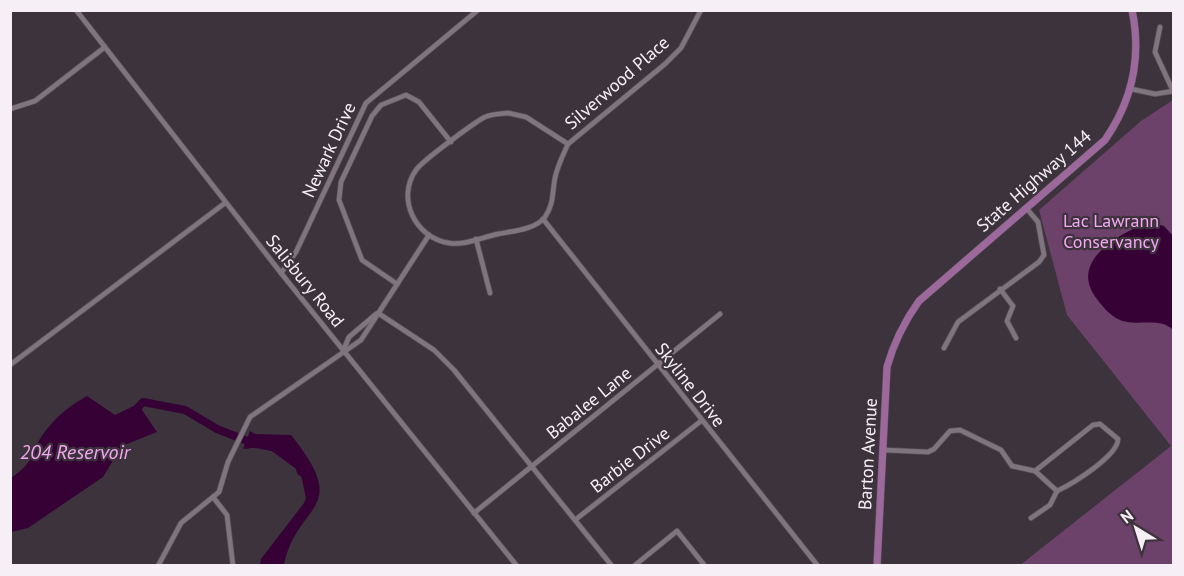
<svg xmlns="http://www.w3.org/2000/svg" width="1184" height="576" font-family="'PT Sans',sans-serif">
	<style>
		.green { fill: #6c416a }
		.water { fill: #360236 }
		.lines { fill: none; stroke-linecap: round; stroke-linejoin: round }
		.river { stroke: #360236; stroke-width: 8 }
		.minor-casing { stroke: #5a525a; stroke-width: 6 }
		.primary-casing { stroke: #5a525a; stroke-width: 8 }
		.minor { stroke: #80757f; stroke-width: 4.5 }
		.primary { stroke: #9d689c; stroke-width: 7 }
		.labels { text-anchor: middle; stroke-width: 4.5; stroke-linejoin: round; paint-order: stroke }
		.street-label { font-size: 18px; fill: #f6f0f6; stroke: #3c333c }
		.park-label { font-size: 18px; fill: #f7a8f4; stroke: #3c333c }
		.water-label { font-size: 20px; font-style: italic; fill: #f5a5f1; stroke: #3c333c }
	</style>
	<rect width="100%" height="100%" fill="#3c333c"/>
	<path class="green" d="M1173 100V565L1019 566 1171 446 1067 315 1039 210 1141 121Z"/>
	<g class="water">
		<path d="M1148 222 1164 226 1173 236V330C1159 315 1134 329 1116 318 1109 314 1102 306 1097 299 1068 262 1117 235 1148 222Z"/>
		<path d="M87 396 115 415 138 404 157 432 122 446 103 477 28 528 11 532V478C37 461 30 449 47 429 58 415 72 404 87 396Z"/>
		<path d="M250 431 255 434 291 435C353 512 297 501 284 565H260L261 559 304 503 306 498C298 456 297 456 256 448 252 447 248 449 243 449Z"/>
	</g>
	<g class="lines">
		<g class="river">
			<path d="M132 414 143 402 185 410 217 429 255 444"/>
			<path d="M273 447 299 466 301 472"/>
		</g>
		<g class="minor-casing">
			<g id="minor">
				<path d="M76 10 281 273 517 566"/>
				<path d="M1160 27 1155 52 1173 91"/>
				<path d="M1131 89 1155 94 1174 91"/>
				<path d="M10 109 35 101 105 47"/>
				<path d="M508 113 526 117 568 144C563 155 557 167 555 178 552 193 554 204 545 217 535 230 512 231 498 234 483 237 464 246 449 243 415 238 396 198 416 170 422 161 475 122 485 117 492 114 500 114 508 113Z"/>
				<path d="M568 144 665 64 681 48 701 10"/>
				<path d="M543 219 818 566"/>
				<path d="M476 239 490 293"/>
				<path d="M281 273 296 252 366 103 478 10"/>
				<path d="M397 284 362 260 339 200 341 182 372 116 381 105 406 95 419 102 451 142"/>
				<path d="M1000 289 1013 306 1007 321 1016 338"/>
				<path d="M378 313 434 350 454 370 612 566"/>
				<path d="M944 348 958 322 1039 262 1044 255 1038 222 1027 209"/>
				<path d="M343 351 349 337 376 314"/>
				<path d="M10 365 225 203"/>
				<path d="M884 450 928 452 934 449 950 431 960 430 1001 450 1012 466 1035 471 1057 491"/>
				<path d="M213 497 227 515 233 566"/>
				<path d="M474 513 720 314"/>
				<path d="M1031 518 1050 505 1057 491C1072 484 1118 456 1118 439L1100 424 1093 425 1035 471"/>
				<path d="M575 520 701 421"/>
				<path d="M158 566 181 523 219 492 228 462 250 417 361 340 429 235"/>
				<path d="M634 566 677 531 705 566"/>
			</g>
		</g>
		<g class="primary-casing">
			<path id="primary" d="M877 566 887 367C894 342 904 322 919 301L1105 140C1132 101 1142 58 1132 10"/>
		</g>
		<use href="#minor" class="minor"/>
		<use href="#primary" class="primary"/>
	</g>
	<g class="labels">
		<g class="street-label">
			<text transform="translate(617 83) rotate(-41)" y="6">Silverwood Place</text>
			<text transform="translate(329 150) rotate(-65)" y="6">Newark Drive</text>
			<text transform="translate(1034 181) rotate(-41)" y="6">State Highway 144</text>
			<text transform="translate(305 281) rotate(51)" y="6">Salisbury Road</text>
			<text transform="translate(690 385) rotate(52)" y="6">Skyline Drive</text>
			<text transform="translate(589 403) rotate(-39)" y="6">Babalee Lane</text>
			<text transform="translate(868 454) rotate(-87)" y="6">Barton Avenue</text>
			<text transform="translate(630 460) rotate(-38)" y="6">Barbie Drive</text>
		</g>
		<g class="park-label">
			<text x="1111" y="227">Lac Lawrann<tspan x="1111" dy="21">Conservancy</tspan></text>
		</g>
		<g class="water-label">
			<text x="75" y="459">204 Reservoir</text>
		</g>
	</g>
	<rect width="1184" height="576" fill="none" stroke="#f6f0f6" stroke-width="24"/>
	<g transform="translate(1136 528) rotate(322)" stroke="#3c333c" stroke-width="4.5" paint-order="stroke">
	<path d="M0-4.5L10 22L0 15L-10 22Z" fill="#f6f0f6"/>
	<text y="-9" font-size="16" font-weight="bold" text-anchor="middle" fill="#f6f0f6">N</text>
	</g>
</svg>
